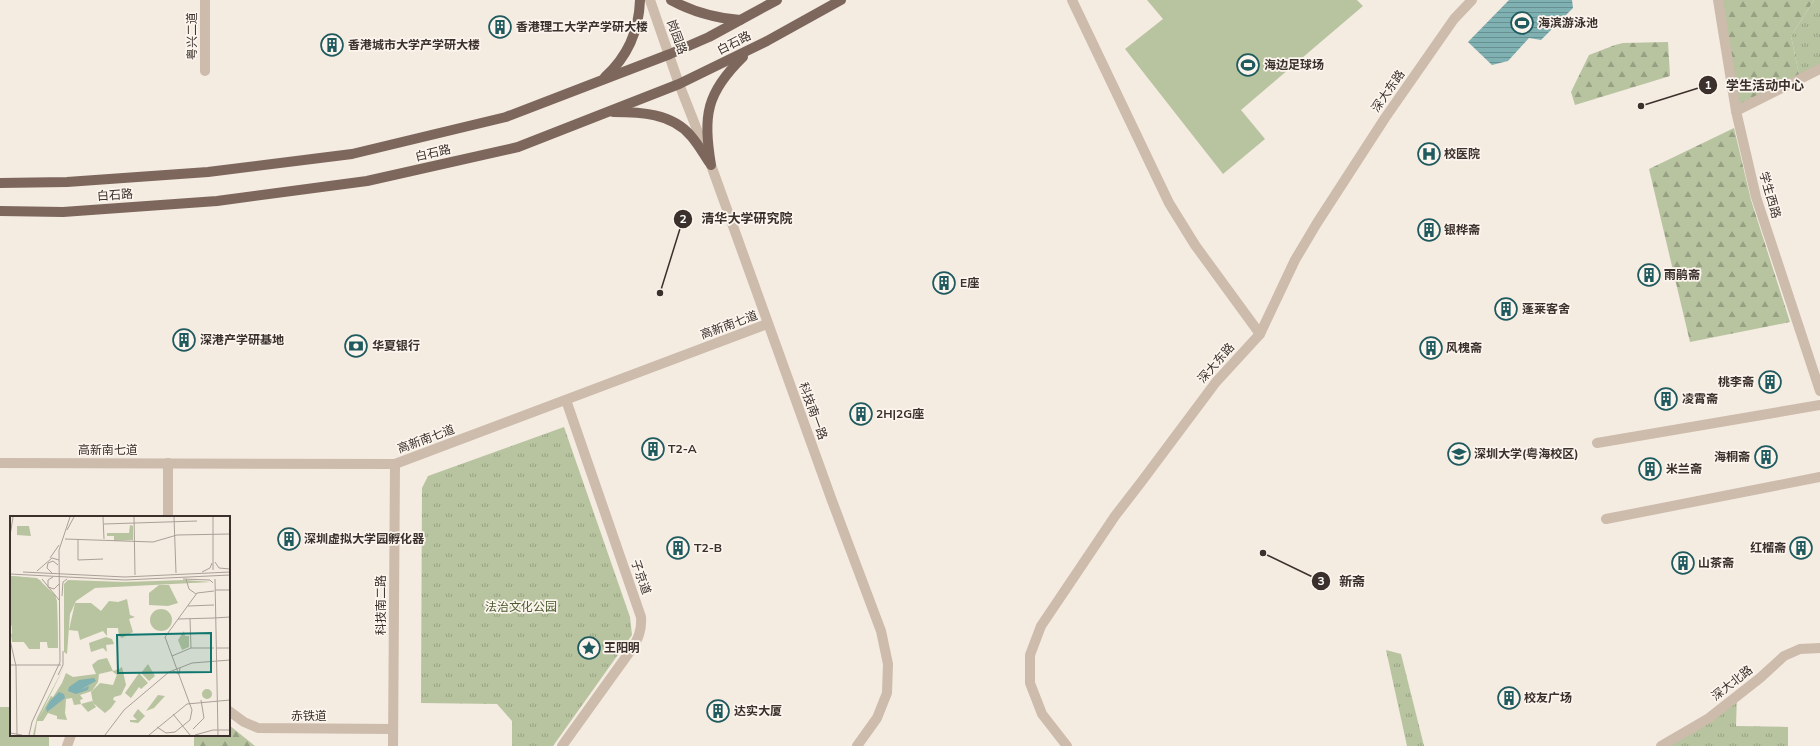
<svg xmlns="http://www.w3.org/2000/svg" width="1820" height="746" font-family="'Nunito Sans','Noto Sans SC',sans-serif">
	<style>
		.grass { fill: url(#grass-tufts) }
		.forest { fill: url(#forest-firs) }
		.pitch { fill: #b8c4a0 }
		.water { fill: url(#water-rules) }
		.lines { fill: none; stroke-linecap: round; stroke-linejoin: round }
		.minor { stroke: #cdbbac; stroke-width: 10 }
		.major { stroke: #7d675c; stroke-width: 10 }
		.labels { text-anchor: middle; stroke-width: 3.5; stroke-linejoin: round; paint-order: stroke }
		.poi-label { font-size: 12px; font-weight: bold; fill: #3b302b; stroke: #fbf5ee; text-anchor: start }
		.street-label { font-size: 12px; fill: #3b302b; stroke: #fbf5ee }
		.park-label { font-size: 12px; fill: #4a5a2e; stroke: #fbf5ee }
		.inset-road { fill: none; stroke: #aaa098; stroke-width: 1 }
		.view { fill: #0f766e; fill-opacity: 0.15; stroke: #0f766e; stroke-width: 2 }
		.inset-edge { fill: none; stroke: #3b302b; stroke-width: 2 }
		.leader { fill: none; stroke: #3b302b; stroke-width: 1.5 }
		.callout-dot { fill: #3b302b; stroke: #fbf5ee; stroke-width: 1.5 }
		.mark-label { font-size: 12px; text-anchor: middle; font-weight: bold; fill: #fff }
		.callout-label { font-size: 13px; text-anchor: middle; font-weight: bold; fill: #3b302b; stroke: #fbf5ee; stroke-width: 3.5; stroke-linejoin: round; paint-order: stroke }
	</style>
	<defs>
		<pattern id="grass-tufts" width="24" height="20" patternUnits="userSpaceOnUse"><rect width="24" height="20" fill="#b8c4a0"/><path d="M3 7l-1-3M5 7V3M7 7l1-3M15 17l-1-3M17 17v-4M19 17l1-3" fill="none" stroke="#97a083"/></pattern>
		<pattern id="forest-firs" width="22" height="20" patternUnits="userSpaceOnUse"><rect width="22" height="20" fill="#b8c4a0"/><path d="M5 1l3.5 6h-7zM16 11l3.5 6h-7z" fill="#97a083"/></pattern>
		<pattern id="water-rules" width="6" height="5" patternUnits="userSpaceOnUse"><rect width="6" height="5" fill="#7fb0b2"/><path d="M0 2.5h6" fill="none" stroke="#699091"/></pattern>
	</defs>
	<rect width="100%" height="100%" fill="#f4ebe1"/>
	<g class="grass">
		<path d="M1814 0H1820V69L1800 79 1791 36Z"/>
		<path d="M564 427 630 617 632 635 553 746H512V721L497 704 421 703 422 488 428 476Z"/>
		<path d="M1386 650 1401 654 1424 746H1407Z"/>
		<path d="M1737 695 1736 726 1788 727V746H1661Z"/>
	</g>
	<g class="forest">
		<path d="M1718 0H1814L1791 36 1800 79 1736 111Z"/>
		<path d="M1668 42 1670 76 1575 105 1571 92 1589 55 1615 45 1623 43Z"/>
		<path d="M1734 128 1751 200 1790 322 1690 342 1649 169Z"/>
		<path d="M229 725 255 746H194V735H229Z"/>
	</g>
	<g class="pitch">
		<path d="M1147 0H1357L1363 6 1241 110 1265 139 1223 174 1125 49 1163 19Z"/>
		<path d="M0 707H11V735H49V746H0Z"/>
	</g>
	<path class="water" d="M1509 0H1572L1573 8 1541 40 1529 38 1508 61 1492 65 1468 42Z"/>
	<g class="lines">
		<g class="minor">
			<path d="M205 0V71"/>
			<path d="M650 0 679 84 711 165 831 498 881 631 888 664 887 693 877 718 857 746"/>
			<path d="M1072 0 1169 203 1195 245 1260 334"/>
			<path d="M1718 0 1736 111 1756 197 1820 391"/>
			<path d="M1736 111 1820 69"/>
			<path d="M1597 443 1820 405"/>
			<path d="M0 463 395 464 767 324"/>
			<path d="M168 517V463"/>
			<path d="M1606 519 1820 477"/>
			<path d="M229 711 244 722 258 728 393 729"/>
			<path d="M67 746 71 735"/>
			<path d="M393 746 395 464"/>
			<path d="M562 746 631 650C638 639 642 631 641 617L566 400"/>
			<path d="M1067 746 1042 714 1030 683V655L1041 626 1115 516 1142 481 1216 382 1260 334 1295 260 1317 223 1385 118 1454 19 1472 0"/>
			<path d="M1661 746 1709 718 1760 678 1784 656 1800 649 1820 648"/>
		</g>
		<g class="major">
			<path d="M671 0C693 12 715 18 740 20"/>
			<path d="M605 77C627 57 639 30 640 0"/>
			<path d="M613 112C640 112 672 113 691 136 698 144 703 153 709 162"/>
			<path d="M711 165C703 115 706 93 743 57"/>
			<path d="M0 183 67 182 208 172 352 154 506 117 670 54 709 37 777 0"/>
			<path d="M0 211 63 212 217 201 367 181 518 147 679 84 767 41 841 0"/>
		</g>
	</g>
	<defs>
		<g id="stadium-ring" transform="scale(1.15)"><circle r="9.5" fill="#fbf5ee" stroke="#1f5a5e" stroke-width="1.5"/><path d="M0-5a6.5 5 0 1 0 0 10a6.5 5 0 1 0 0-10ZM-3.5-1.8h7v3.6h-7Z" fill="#1f5a5e"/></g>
		<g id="building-ring" transform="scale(1.15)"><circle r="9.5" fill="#fbf5ee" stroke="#1f5a5e" stroke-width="1.5"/><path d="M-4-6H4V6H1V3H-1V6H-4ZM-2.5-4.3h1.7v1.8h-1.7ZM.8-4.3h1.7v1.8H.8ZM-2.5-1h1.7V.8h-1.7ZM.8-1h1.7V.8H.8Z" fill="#1f5a5e"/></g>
		<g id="hospital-ring" transform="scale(1.15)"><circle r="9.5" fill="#fbf5ee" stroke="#1f5a5e" stroke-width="1.5"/><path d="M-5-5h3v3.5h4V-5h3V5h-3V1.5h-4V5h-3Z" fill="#1f5a5e"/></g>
		<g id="bank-ring" transform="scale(1.15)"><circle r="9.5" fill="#fbf5ee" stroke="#1f5a5e" stroke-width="1.5"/><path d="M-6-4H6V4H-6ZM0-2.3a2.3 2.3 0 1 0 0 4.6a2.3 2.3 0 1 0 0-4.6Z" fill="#1f5a5e"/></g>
		<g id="university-ring" transform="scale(1.15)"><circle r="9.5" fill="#fbf5ee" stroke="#1f5a5e" stroke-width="1.5"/><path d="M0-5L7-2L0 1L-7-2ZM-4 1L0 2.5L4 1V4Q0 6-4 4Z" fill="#1f5a5e"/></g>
		<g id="sight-ring" transform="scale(1.15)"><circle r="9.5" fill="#fbf5ee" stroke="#1f5a5e" stroke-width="1.5"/><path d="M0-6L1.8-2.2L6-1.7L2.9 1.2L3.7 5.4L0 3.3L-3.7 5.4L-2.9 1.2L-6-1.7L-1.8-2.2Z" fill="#1f5a5e"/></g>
	</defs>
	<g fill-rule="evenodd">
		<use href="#stadium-ring" x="1522" y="23"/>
		<use href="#building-ring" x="500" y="27"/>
		<use href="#building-ring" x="332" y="45"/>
		<use href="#stadium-ring" x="1248" y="65"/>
		<use href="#hospital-ring" x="1429" y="154"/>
		<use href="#building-ring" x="1429" y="230"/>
		<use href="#building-ring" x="1649" y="275"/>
		<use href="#building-ring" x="944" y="283"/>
		<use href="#building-ring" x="1506" y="309"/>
		<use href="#building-ring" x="184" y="340"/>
		<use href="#bank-ring" x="356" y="346"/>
		<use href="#building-ring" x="1431" y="348"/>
		<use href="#building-ring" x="1770" y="382"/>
		<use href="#building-ring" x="1666" y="399"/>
		<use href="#building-ring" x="861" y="414"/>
		<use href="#building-ring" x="653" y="449"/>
		<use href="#university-ring" x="1459" y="454"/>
		<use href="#building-ring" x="1766" y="457"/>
		<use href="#building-ring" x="1650" y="469"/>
		<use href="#building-ring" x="289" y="539"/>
		<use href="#building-ring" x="678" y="548"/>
		<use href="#building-ring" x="1801" y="548"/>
		<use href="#building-ring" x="1683" y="563"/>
		<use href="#sight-ring" x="589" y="648"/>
		<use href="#building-ring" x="1509" y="698"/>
		<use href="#building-ring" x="718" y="711"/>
	</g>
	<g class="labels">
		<g class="poi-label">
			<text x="1538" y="27">海滨游泳池</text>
			<text x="516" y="31">香港理工大学产学研大楼</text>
			<text x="348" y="49">香港城市大学产学研大楼</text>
			<text x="1264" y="69">海边足球场</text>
			<text x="1444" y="158">校医院</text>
			<text x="1444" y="234">银桦斋</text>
			<text x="1664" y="279">雨鹃斋</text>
			<text x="960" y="287">E座</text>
			<text x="1522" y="313">蓬莱客舍</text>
			<text x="200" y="344">深港产学研基地</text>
			<text x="372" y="350">华夏银行</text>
			<text x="1446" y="352">风槐斋</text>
			<text x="1754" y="386" text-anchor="end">桃李斋</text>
			<text x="1682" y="403">凌霄斋</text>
			<text x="876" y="418">2H|2G座</text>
			<text x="668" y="453">T2-A</text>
			<text x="1474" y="458">深圳大学(粤海校区)</text>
			<text x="1750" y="461" text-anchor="end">海桐斋</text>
			<text x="1666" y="473">米兰斋</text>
			<text x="304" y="543">深圳虚拟大学园孵化器</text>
			<text x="694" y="552">T2-B</text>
			<text x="1786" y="552" text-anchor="end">红榴斋</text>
			<text x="1698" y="567">山茶斋</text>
			<text x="604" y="652">王阳明</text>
			<text x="1524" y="702">校友广场</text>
			<text x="734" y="715">达实大厦</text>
		</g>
		<g class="street-label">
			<text transform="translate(192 36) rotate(-90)" y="4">粤兴二道</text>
			<text transform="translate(677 37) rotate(70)" y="4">岗园路</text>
			<text transform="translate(734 43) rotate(-27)" y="4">白石路</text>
			<text transform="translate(1388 91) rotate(-55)" y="4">深大东路</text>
			<text transform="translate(433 153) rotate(-13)" y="4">白石路</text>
			<text transform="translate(115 195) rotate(-4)" y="4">白石路</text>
			<text transform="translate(1770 195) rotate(74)" y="4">学生西路</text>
			<text transform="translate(729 325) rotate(-20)" y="4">高新南七道</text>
			<text transform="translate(1216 363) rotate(-49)" y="4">深大东路</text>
			<text transform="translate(813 411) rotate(70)" y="4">科技南一路</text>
			<text transform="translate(426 439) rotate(-20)" y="4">高新南七道</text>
			<text x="108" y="454">高新南七道</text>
			<text transform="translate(641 577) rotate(71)" y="4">子京道</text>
			<text transform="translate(381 605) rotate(-90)" y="4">科技南二路</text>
			<text transform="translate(1732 683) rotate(-38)" y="4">深大北路</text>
			<text x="309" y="720">赤铁道</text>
		</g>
		<g class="park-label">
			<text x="521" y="611">法治文化公园</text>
		</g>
	</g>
	<g transform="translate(10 516)">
		<rect width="220" height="220" fill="#f4ebe1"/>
		<path d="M120 9 123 10V24L104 25V20H97V17H119ZM7 10H19L21 20 7 19ZM1 60 27 62 45 79 47 86 48 132H38L37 125 30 126V133H19L14 126H2ZM149 69H159L168 87 158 90 139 89V77ZM117 83 120 99 125 101 119 103 123 116 112 122 109 120 108 112H97V120L93 115 70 124 68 115 59 114 65 87H81L91 95 99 85 108 86ZM174 115 175 120H179V131L172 134 168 124ZM96 121 102 123 104 128 96 129 97 136 93 132 81 136 79 127ZM97 142 103 155 109 153 107 159 102 155 89 158 88 166 82 175 70 179 73 183 70 184 71 188 82 185 86 191 78 196 71 188 64 189 62 182 56 183 55 197 57 204 47 203V200L38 197 33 205H27L41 180 43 181 52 167 56 157 63 161 86 158 82 149 88 144ZM192 178a5 5 0 1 1 10 0a5 5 0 1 1-10 0ZM148 179 155 180 144 192 136 195ZM128 193 135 200 128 207 120 206V204H127L123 200Z" fill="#b8c4a0"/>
		<path d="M1 60 13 61 10 67 3 64V68H10L9 78 15 80 7 84 18 95 16 105 11 99 7 104 6 110 10 117 11 114 20 116 17 112 21 107 23 108V92L31 88 33 82 16 72 18 67 15 61 30 64 37 74 45 79 47 86 48 132H38L37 126H30L28 133 29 123 4 116 3 109 0 110ZM58 64 114 66 176 64 201 66 85 72 66 85 60 98 57 138 54 136V68ZM4 117 8 120V124H20V133L14 126H2L1 118ZM54 151 27 206 25 219H23L27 202ZM112 151 116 169 111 179 104 181 103 184 106 185 101 192 95 197 83 187 81 176 90 167 103 169 109 153Z" fill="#b8c4a0"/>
		<path d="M140 104a11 11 0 1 1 22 0a11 11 0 1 1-22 0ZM138 148 145 160 139 165 131 157ZM129 157 138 167 131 173 129 171 121 182 115 177Z" fill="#b8c4a0"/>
		<path d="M84 162 86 165 70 174 79 170 78 174 66 178 58 175 59 171 69 164ZM49 176 54 178 55 182 37 196 36 192 40 185Z" fill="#7fb0b2"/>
		<path class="inset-road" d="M93 1 94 23M124 1 125 59M164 1 166 57M203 1V54M94 8 187 5M57 14 64 1M0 20 3 1M55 23 143 26 167 19 220 18M68 23V44L93 43M40 42 49 29M205 46 209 52 220 53M27 55 42 42 49 44M13 56 115 61 220 56M192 56 200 52 202 47M42 57 37 52 38 47 43 45 48 49M0 58 115 64 220 59M43 61 38 64V71L44 73 49 68M32 63 49 84M173 63 200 64 203 67M176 63 179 73 186 78M205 63 208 219M205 74H220M52 80 53 66 57 63M178 90 204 89M204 102 220 101M168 103 204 102M180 103 181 132M0 124 6 150 7 219M206 132H220M162 140 181 132H204M0 149H51M163 155 169 158 170 152M48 159 53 149V135M163 198 180 219M147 211 156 217 165 216 180 204 182 194 155 121 187 77 204 75M183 213 194 202 191 184M0 217 12 219M19 219 22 206 50 146 49 34 60 1M95 219 114 194 159 156 182 147 220 144M139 219 177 188 220 184M185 219 203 214H220"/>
		<path class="view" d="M201 117V156L108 157 107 119Z"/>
		<rect width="220" height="220" class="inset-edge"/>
	</g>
	<path class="leader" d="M1641 106L1708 85M660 293L683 219M1263 553L1321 581"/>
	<g class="callout-dot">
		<circle cx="1641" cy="106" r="4"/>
		<circle cx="660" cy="293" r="4"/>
		<circle cx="1263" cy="553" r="4"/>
		<circle cx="1708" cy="85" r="10"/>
		<circle cx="683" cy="219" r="10"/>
		<circle cx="1321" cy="581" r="10"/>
	</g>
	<g class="mark-label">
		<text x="1708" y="89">1</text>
		<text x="683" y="223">2</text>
		<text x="1321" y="585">3</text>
	</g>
	<g class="callout-label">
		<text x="1765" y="90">学生活动中心</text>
		<text x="747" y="223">清华大学研究院</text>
		<text x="1352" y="586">新斋</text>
	</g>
</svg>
